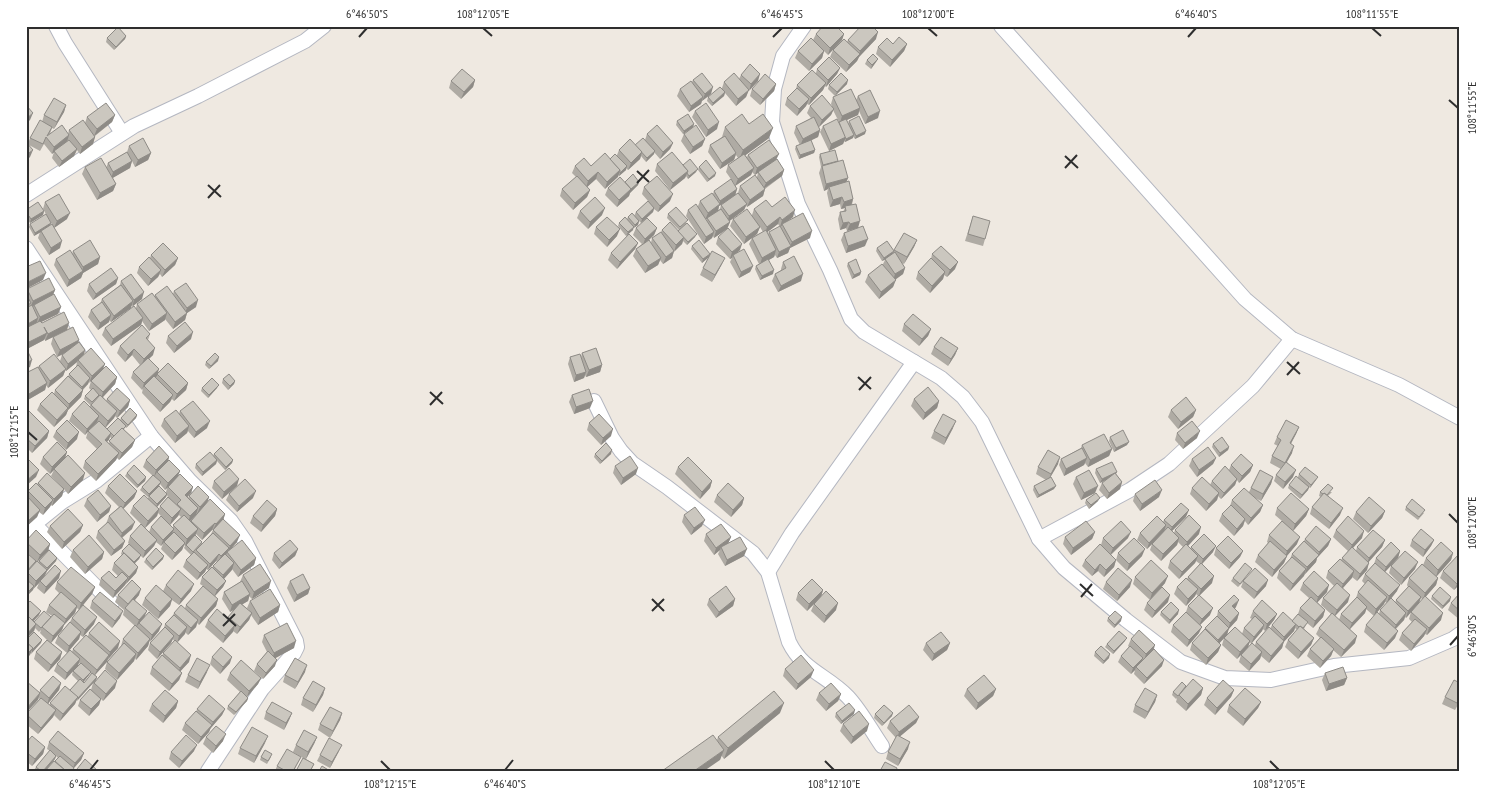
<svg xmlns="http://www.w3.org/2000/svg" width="1486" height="797" font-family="'PT Sans Narrow',sans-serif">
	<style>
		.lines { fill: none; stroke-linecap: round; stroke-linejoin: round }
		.street-casing { stroke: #b4b7c1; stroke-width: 16 }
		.street { stroke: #fff; stroke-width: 14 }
		.wall { fill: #afaba4; fill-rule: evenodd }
		.shaded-wall { fill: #8e8b86 }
		.building { fill: #cbc7bf; stroke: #8e8b86 }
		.ticks { fill: none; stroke: #2e2e2e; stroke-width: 2 }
		.neatline { fill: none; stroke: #2e2e2e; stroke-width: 2 }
		.ticks-label { font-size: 12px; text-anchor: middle; fill: #2e2e2e }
	</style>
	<rect width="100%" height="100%" fill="#efe9e1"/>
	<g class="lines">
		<g class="street-casing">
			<g id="street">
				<path d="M56 26 65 43 122 133"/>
				<path d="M804 26 783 56 774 89 772 122 798 204 830 270 851 319 864 332 941 378 963 397 982 422 1039 539 1064 568 1126 620 1181 662 1225 678 1271 680 1334 666 1409 658 1453 639 1460 634"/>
				<path d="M1001 26 1245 299 1292 339 1399 385 1460 418"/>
				<path d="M26 195 134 126 198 96 305 41 324 26"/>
				<path d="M26 248 151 436 190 481 231 521 245 541 296 641 297 647 294 653 262 689 208 771"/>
				<path d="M594 401 612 438 621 451 632 463 667 487 740 543 753 553 768 572 789 642C803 671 827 675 848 697 861 711 871 730 882 746"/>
				<path d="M34 524 112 603"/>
				<path d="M26 531 62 502 96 481 151 436"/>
				<path d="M1039 539 1130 490 1169 464 1253 386 1292 339"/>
				<path d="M768 572 792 533 914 362"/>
			</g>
		</g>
		<use href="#street" class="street"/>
	</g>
	<g class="wall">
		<path d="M875 29 876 39 859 57 857 61 846 72 830 57 833 50 847 42 848 40Z"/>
		<path d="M816 34H844L842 40 828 55 824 51 822 58 809 71 795 58 798 51 813 40Z"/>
		<path d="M126 36 125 39 114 50 106 42 107 38Z"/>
		<path d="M893 44H907L904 51 890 67 876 54 878 47Z"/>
		<path d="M878 59 876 62 871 69 865 64 867 60Z"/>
		<path d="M840 68 837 74 826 87 825 86 823 90 809 105 807 104 806 106 797 116 785 105 787 98 796 89 797 85 816 73 817 69Z"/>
		<path d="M741 75 758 81 748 91 746 97 736 106 725 93 724 96 712 106 707 101 708 97 722 88 724 82 739 79Z"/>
		<path d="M475 80 473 87 461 99 449 88 451 81Z"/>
		<path d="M693 80 711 94 702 101V100L701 104 689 112 677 96 680 89 692 82Z"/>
		<path d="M776 84 774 91 760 105 750 96 752 89Z"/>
		<path d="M847 84 835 96 828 89 829 85Z"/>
		<path d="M858 96 878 118 865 124 859 111 858 115 847 120 848 124 849 121 865 134 855 139 853 136V138L845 142 844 141 843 144 829 151 820 132 823 126 839 122 833 110 831 115 819 127 817 125 820 130 818 137 809 141 815 150 814 153 799 159 795 149 796 146 800 145 794 133 796 126 811 118 807 113 810 106H832L831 104 833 97 856 100Z"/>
		<path d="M66 105 64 112 54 129 52 128 50 134H68L69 130 85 123 87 117 115 115 112 122 95 136 93 144 80 154 77 150 74 156 59 167 52 158 54 152 52 154 44 144 40 151 29 145 30 157 26 160V142L28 144 30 138 42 122 44 115Z"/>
		<path d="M695 111 717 129 706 137 692 117Z"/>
		<path d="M677 121 694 124 693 127 705 139 702 146 690 154 681 141 684 134 690 129 683 134 676 125Z"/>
		<path d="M749 124 769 138 745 155 747 157 748 155 776 160 784 170 782 176 765 189 763 196 747 207 746 205 744 210 729 221 730 222 727 229 714 238 713 236 712 238 704 244 686 216 688 210 698 206 700 201 713 194 714 191 735 185 726 172 728 165 738 158 736 155 734 160 720 169 708 152 710 145 722 137 725 127ZM752 172 755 175 758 173 757 177 740 186 738 193 735 195 737 189 735 186 751 175ZM728 200 721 205 720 209 707 218V220L706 219 718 211 719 206Z"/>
		<path d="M647 134 673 143 670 149 660 159 654 152V154L646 162 641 156 640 159 628 170 626 168V170L619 176 618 175 605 189 596 179 587 187 590 190 587 197 573 210 560 196 562 189 576 177 572 173 575 166H591L610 159 617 155 619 150 635 145 645 140Z"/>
		<path d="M129 146 151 153 148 160 135 167 132 161 130 168 112 178 116 184 113 191 97 200 82 174 85 167 106 168 108 163 127 152Z"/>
		<path d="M820 154 838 162 848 178 846 182 853 199 852 205 858 227 865 246 846 253 841 240 844 233 852 230 847 231 846 228 840 230 838 219 840 212H843L845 208 841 209 840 204 830 207 827 193 828 189 824 191 819 173 821 167 819 157Z"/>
		<path d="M657 164 683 165 696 172 688 179 686 176 685 178 670 190 655 171Z"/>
		<path d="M699 167 715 176 707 182 698 170Z"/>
		<path d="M625 182H639L638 185 630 193 629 196 617 207 605 195 608 188Z"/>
		<path d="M644 187 670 201 658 212 654 209 653 212 641 223 639 221 638 225 633 228V230L626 236 618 226 619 223 627 219 628 217 634 216 636 212 648 201 642 194Z"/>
		<path d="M45 202 67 219 54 228 43 209Z"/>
		<path d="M772 207 793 217 784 223 810 238 790 248 788 253 777 258 775 255 774 257 769 260 773 274 760 280 755 269 756 266 759 264 749 244 752 238 744 244 730 226 733 219 752 215 754 209ZM778 224 780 227 769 232 768 234 767 232ZM760 227 763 232 752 237 757 234Z"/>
		<path d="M26 210 44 211 43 215 30 223 26 217Z"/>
		<path d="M580 211 602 215 588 229 577 218Z"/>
		<path d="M668 214 687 223 695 237 687 245 683 241 682 244 674 251 672 258 663 264 660 260 658 265 645 273 633 256 636 249 642 244 633 235 636 228H657L654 235 649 240 651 243 652 238 661 232 662 230H679L667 218Z"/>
		<path d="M973 216 985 239 983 246 965 241Z"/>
		<path d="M30 224 50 225 60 248 49 255 38 238 40 232 34 236 29 227Z"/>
		<path d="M596 227 617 236 607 247 594 234Z"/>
		<path d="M718 237 740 250 738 252 753 266 750 272 739 278 730 262 732 258 730 259 716 244Z"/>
		<path d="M917 240 914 247 904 264 902 263 905 268 903 274 895 280 893 287 879 299 865 282 868 275 883 264 885 260 882 261 876 251 877 248 893 253 894 250Z"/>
		<path d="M638 243 635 249 617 269 608 260 611 253Z"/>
		<path d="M692 246 710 254 709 256 722 264 712 282 700 275 703 268 709 257 702 263 691 249Z"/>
		<path d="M73 251 100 257 98 264 83 273 81 278 67 287 54 265 56 259 72 254Z"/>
		<path d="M932 254 955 269 947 277 944 275 943 279 930 293 916 279 918 272 931 259Z"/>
		<path d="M151 255 178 258 175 265 162 277 160 274 158 277 148 286 137 273 139 267 150 258Z"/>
		<path d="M783 262 801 281 778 292 772 281 775 274 781 270V269Z"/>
		<path d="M848 263 861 272 860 275 852 279 847 266Z"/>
		<path d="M118 278 116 284 93 300 87 291 89 284Z"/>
		<path d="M121 281 142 299 131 306V308L111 322 109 320V322L98 330 88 317 91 310 100 304 102 299 120 285Z"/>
		<path d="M27 289 55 290 53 295 61 307 58 314 41 322 42 323 67 330 45 341V339L44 340 27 349 26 290Z"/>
		<path d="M174 291 196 307 187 313 185 320 173 329 165 319V320L149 331 142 321 141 325 111 346 102 335 105 328 136 308 137 304 155 296V295L173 294Z"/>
		<path d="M904 324 931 329 928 336 919 346 902 331Z"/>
		<path d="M150 334 148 340 153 355 149 359 157 374 188 383 186 390 174 401 172 399 170 402 160 412 142 393 143 388 142 390 131 378 133 372 140 365 132 355 125 362 117 353 120 346Z"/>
		<path d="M168 336 191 339 174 353 166 343Z"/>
		<path d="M53 337 78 342 85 350 84 355 105 364 103 369 117 377 115 384 103 397 106 401 107 399 130 400 128 407 117 418 115 416 114 418 106 427 107 429 120 420 121 418 137 415 136 418 126 428 125 427 124 430 135 440 132 447 119 460 117 458 116 460 96 481 83 468 85 461 97 449 86 438 88 431 85 435 69 421 72 414 90 407V405L84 399 85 396 91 390 89 388 91 381 94 378 89 382 88 384 83 390 81 397 68 410 66 415 54 427 37 410 40 404 54 394 55 390 68 377 69 374 76 367 77 362 66 371 65 370 63 376 48 388 46 385 45 390 26 401V373L38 367 39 366 60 361 62 355 65 353 57 357 51 344ZM110 437 112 439 109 443 107 442Z"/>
		<path d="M934 347 958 348 955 355 948 366 931 354Z"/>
		<path d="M582 353 602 365 600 372 586 377 585 375 584 378 574 382 568 364 570 357H581Z"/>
		<path d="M218 361 209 369 205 365 206 362Z"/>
		<path d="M223 379 235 381 234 384 228 390 222 383Z"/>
		<path d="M202 388H217L208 398 201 391Z"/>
		<path d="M572 395 590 408 574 414 569 402Z"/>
		<path d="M914 399 939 401 937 408 923 420 911 406Z"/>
		<path d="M1171 410H1196L1193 417 1178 429 1168 417Z"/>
		<path d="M180 411 207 428 194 438 188 431 187 433 175 443 161 426 164 419 179 414Z"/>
		<path d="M26 413 49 431 47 438 32 453 26 447Z"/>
		<path d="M589 423 611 436 601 445 587 430Z"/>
		<path d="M1299 427 1296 434 1291 444 1292 453 1287 462 1293 477 1283 489 1274 481 1276 475 1281 469 1270 463 1272 456 1278 446 1274 444 1277 437Z"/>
		<path d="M953 428 944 445 931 438 934 431Z"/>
		<path d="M56 431 77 439 66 450 53 437Z"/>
		<path d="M1177 433 1197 438 1183 449 1175 440Z"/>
		<path d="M1110 437 1127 445 1114 452 1109 441Z"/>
		<path d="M1213 444 1229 447 1228 450 1219 457 1212 447Z"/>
		<path d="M1082 445 1112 449 1109 456 1088 467 1085 463 1084 465 1064 476 1059 465 1061 459 1081 448Z"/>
		<path d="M67 452 65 458 83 480 68 494 64 489 62 496 52 506 51 505 43 515 39 512 37 517 26 527V495L28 491 37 484 38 483 63 488 51 476 54 470 50 474 40 464 43 457Z"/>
		<path d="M214 454 233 460 232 463 225 470 217 461 216 464 202 476 195 468 196 464 213 456Z"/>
		<path d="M595 454H611L600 464 594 457Z"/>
		<path d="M169 457 168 462 180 471 178 476 193 487 191 493 187 497 188 498 189 496 209 497 207 502 225 514 223 520 237 542 232 547 256 558 254 565 238 577 232 569 224 579 226 581 223 587 215 596 218 599 216 606 199 625 197 623 196 627 188 635 185 632 177 642 189 662 180 671 182 673 179 680 169 691 150 674 152 667 174 641 173 639 171 643 157 659 148 650 150 643 164 628 165 624 173 615 174 613 185 608 186 605 203 586 200 584 202 577 212 568 213 566 217 562 216 561 208 570 206 569 205 572 197 580 183 567 186 560 191 555 184 548 185 546 184 545 182 550 172 560 161 549 163 544 161 546 156 542 154 546 143 558 128 543 130 536 149 532 151 527 166 521 158 513 157 516 145 528 130 513 133 506 148 498 149 496 166 492 167 488 165 490 160 484 148 497 140 490 142 487 153 476 143 467 146 460ZM167 495 168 497 160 506 159 509 157 507 166 497ZM179 515 181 517 173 525V528L170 525 178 516ZM212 530H213L211 534 202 544V542L195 535 196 534 202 540Z"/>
		<path d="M1216 458 1213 464 1197 477 1189 466 1192 459Z"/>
		<path d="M1058 464 1050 478 1054 489 1037 498 1033 490 1034 486 1046 480 1036 474 1038 467Z"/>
		<path d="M1231 465H1253L1250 472 1239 483 1237 480 1235 485 1221 499 1218 496 1217 500 1206 511 1190 494 1192 488 1210 485 1212 481 1229 470Z"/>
		<path d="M615 466 636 474 621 485 613 473Z"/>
		<path d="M678 467 712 481 710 488 700 499 675 474Z"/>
		<path d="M1096 469 1117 472 1116 474 1122 482 1120 489 1107 499 1099 490 1102 483 1106 480 1100 483 1095 473Z"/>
		<path d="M127 473 146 477 145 481 137 488 125 476Z"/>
		<path d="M1299 474 1316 480 1310 488 1309 487 1308 490 1300 499 1288 488 1289 485 1298 477Z"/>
		<path d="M1076 477 1095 493 1081 500 1073 484Z"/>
		<path d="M1273 477 1271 484 1261 501 1255 498 1263 505 1260 512 1248 525 1245 521 1243 526 1234 536 1219 521 1222 514 1230 506 1232 500 1249 492 1251 488Z"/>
		<path d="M214 481 237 486 222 499 212 488Z"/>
		<path d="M108 486 137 491 134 498 123 509 132 529 122 538 125 541 122 548 111 556 96 538 98 531 106 524 109 516 119 507 105 493Z"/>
		<path d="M1320 492H1332L1328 496 1340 515 1329 529 1310 514 1312 507 1321 497 1319 496Z"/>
		<path d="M229 494 253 498 237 512 226 500Z"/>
		<path d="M1135 494 1159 497 1140 511 1133 501Z"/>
		<path d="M717 495 744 498 742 505 731 517 714 502Z"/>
		<path d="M87 499 111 506 109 512 97 522 84 506Z"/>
		<path d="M1086 500 1098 501 1089 509 1085 503Z"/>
		<path d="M1406 507 1424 513 1418 520 1405 510Z"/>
		<path d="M1277 508 1309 509 1306 516 1293 531 1297 544 1287 556 1284 563 1272 577 1255 562 1258 555 1268 543 1267 542 1269 535 1282 521 1275 515Z"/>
		<path d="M277 509 275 516 261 532 250 523 253 516Z"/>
		<path d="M1385 511 1382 518 1368 533 1353 519 1356 512Z"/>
		<path d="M684 515 702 526 691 535 682 522Z"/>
		<path d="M1186 517 1172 531 1174 533 1175 530 1199 534 1188 546 1190 549 1191 547 1213 552 1202 564 1212 583 1199 596 1210 615 1200 625 1199 633 1187 647 1171 632 1173 625 1186 612 1188 606 1198 596 1196 594 1195 596 1186 606 1174 594 1177 587 1187 579 1188 577 1200 564 1196 561 1195 563 1179 579 1168 568 1170 561 1183 547 1178 542 1177 545 1161 561 1150 550 1152 544 1147 549 1137 540 1140 533 1163 522 1164 520Z"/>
		<path d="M83 525 80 532 62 549 47 532 50 526Z"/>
		<path d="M1336 530 1362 538 1353 548 1356 551 1357 547 1385 540 1382 547 1368 562 1367 570 1357 581 1352 577 1343 588 1348 602 1335 616 1339 620 1341 614 1356 598 1358 592 1365 584 1362 581 1365 574 1374 564 1376 558 1400 551 1398 558 1385 572 1397 591 1391 599 1395 603 1396 600 1408 587 1407 585 1409 578 1423 565 1426 558 1453 553 1451 560 1436 577 1438 578 1436 585 1425 597 1441 620 1427 635 1425 634 1424 636 1411 651 1399 640 1402 633 1412 622 1409 619 1411 612 1423 600 1421 598 1419 603 1406 618 1405 617 1404 620 1396 629 1395 638 1384 650 1364 632 1366 625 1379 614 1380 610 1387 603 1385 602 1384 604 1374 616 1366 609 1365 613 1350 629 1355 643 1341 657 1333 650 1331 656 1320 668 1307 656 1310 649 1320 638 1316 634 1319 628 1331 614 1321 605 1323 598 1334 586 1326 578 1328 571 1341 560 1348 551 1333 537Z"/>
		<path d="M1095 532 1092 539 1071 555 1063 544 1065 537Z"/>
		<path d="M706 534 731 537 728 543 744 556 725 566 718 554 720 550 714 555 704 541Z"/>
		<path d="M1103 538H1128L1111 555 1116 560 1118 553 1142 556 1127 571 1116 560 1114 567 1104 577 1098 571 1092 576 1082 566 1085 560 1101 545Z"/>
		<path d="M1305 539H1331L1328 546 1317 558 1316 562 1290 591 1277 578 1279 571 1290 559 1292 554 1304 541Z"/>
		<path d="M1412 540H1434L1431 546 1423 557 1410 546Z"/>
		<path d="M26 541 50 544 48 551 38 561 39 562V561L57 558 56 561 47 571 45 575 59 578 44 594 37 588 39 583 26 597V555L37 562 26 552Z"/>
		<path d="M1216 548 1243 551 1240 557 1229 569 1214 555Z"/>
		<path d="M298 549 295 556 279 569 272 560 274 553Z"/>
		<path d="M73 550 104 552 102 559 85 574 70 557Z"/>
		<path d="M122 551 141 555 139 559 135 563 138 567 136 573 113 598 99 585 101 578H116L118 576 112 570 114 563 122 555 121 554Z"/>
		<path d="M146 559H163L152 570 144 562Z"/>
		<path d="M1391 566 1415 569 1401 585 1389 573Z"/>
		<path d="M1443 571 1460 584 1454 590 1440 578Z"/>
		<path d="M243 575 269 588 252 599 249 596 248 601 242 604 249 610 247 608 250 601 280 605 278 612 258 625 251 615 249 620 237 634 233 631 223 643 205 627 208 620 227 618 234 610 230 612 222 599 224 592 240 582Z"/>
		<path d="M1135 577 1165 583 1150 600 1133 584Z"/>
		<path d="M1233 578 1266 586 1254 599 1241 587 1243 582 1238 587 1231 581Z"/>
		<path d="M290 581 310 588 308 594 294 602 287 588Z"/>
		<path d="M57 582 95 587 92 594 79 610 77 608 75 613 64 625 62 630 51 643 62 652 60 659 48 672 34 659 36 652 47 640 40 633 41 630 39 632 35 628 34 631 26 639V605L39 615 33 621 34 622 51 617 52 616 46 612 49 605 59 593 55 589Z"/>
		<path d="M1106 582 1130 587 1117 601 1103 589Z"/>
		<path d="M1303 583 1327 592 1317 602 1325 610 1323 617 1313 628 1307 623 1304 629 1314 638 1311 645 1298 659 1285 647 1288 640 1297 630 1295 628 1294 631 1284 641 1282 648 1269 663 1261 656 1260 659 1249 671 1239 662 1241 655 1255 645 1256 642 1270 629 1272 625 1292 621 1298 614 1300 608 1309 598 1300 590Z"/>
		<path d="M166 585 191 591 179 605 172 600 170 606 158 619 142 605 145 598 163 591Z"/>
		<path d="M823 590 821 597 807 611 796 600 798 593Z"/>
		<path d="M1460 593V620L1448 610 1451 603Z"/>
		<path d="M118 595H139L135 600 145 617 159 631 149 642 148 646 136 660 135 658 134 661 117 680 105 669 107 662 121 646 123 639 135 626 123 615 124 610 115 602Z"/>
		<path d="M1432 596 1450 601 1442 609 1431 599Z"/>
		<path d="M709 599H735L733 606 716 618 707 605Z"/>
		<path d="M92 601 120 618 112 628 90 608Z"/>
		<path d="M1168 602 1152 618 1144 610 1147 603Z"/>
		<path d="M814 604 836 610 824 623 811 611Z"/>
		<path d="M1236 607 1235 609 1239 613 1237 620 1229 628 1227 635 1219 643 1221 645 1218 652 1206 665 1190 650 1192 643 1204 631 1205 628 1217 616 1218 611Z"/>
		<path d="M1253 611 1277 614 1274 620 1265 631 1263 629 1262 631 1251 644 1250 642 1237 659 1222 645 1224 638 1242 634 1244 628 1252 619 1250 618Z"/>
		<path d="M1161 612 1178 614 1169 624 1160 615Z"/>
		<path d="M72 618 94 624 83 637 80 635 79 639 67 653 55 643 58 636 70 622Z"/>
		<path d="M1108 618 1121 621 1114 628 1107 621Z"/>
		<path d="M89 633 118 648 95 675 97 677 96 680 115 688 103 701 101 699 99 705 89 716 78 706 80 700 91 690 93 683 76 701 75 704 60 721 54 715 53 717 38 734 26 724V714L40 699 38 698V700L40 690 61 683 59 690 48 703 50 705V703L70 690 78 681 72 675 73 671 80 664 79 663 65 680 54 671 57 664 72 652 73 649 88 636ZM90 673 91 674 84 683 83 682 89 675Z"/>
		<path d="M264 635 294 648 275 658V666L263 679 254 671 257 664 267 652 262 642Z"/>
		<path d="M1131 639 1154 649 1162 666 1144 684 1134 674 1135 670 1131 674 1118 662 1121 656 1129 647 1128 646Z"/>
		<path d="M1125 641 1113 654 1105 647 1107 644Z"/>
		<path d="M926 643H950L947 650 932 661 923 650Z"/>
		<path d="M1095 652 1109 658 1103 664 1094 656Z"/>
		<path d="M212 657 230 663 220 674 210 664Z"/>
		<path d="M785 669 811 677 796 690 783 676Z"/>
		<path d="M207 672 198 689 185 682 188 675Z"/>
		<path d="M305 672 295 689 283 682 285 675Z"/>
		<path d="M230 673 261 678 258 684 247 697 248 698 247 701 234 715 227 709 228 706 240 692 227 680Z"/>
		<path d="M1325 673 1347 678 1344 685 1326 691 1322 680Z"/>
		<path d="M1186 686 1203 688 1201 695 1186 711 1176 702 1177 698 1176 699 1172 695 1173 692Z"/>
		<path d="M325 688 323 695 313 712 301 705 303 698Z"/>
		<path d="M967 689H996L993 696 976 710 964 696Z"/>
		<path d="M1234 690 1231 697 1215 715 1204 705 1207 698Z"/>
		<path d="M819 693 841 694 838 701 826 711 816 700Z"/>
		<path d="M1157 695 1155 702 1145 719 1133 712 1135 705Z"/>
		<path d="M1445 697 1460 701 1455 710 1442 704Z"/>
		<path d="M178 701 176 708 163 723 149 711 152 704Z"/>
		<path d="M1261 702 1258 708 1243 726 1227 712 1229 705Z"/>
		<path d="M197 709H225L222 715 210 729 209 732 198 744 182 730 185 723 196 712Z"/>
		<path d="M266 712 292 713 289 720 284 730 264 719Z"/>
		<path d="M342 713 340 720 330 738 318 730 320 724Z"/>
		<path d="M780 713 724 759 721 755 720 760 717 740 718 737Z"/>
		<path d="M836 713 854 714 841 724 835 717Z"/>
		<path d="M875 714 892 716 882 726 874 718Z"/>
		<path d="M919 717 916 723 900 736 908 749 898 766 886 759 888 752 896 738 887 728 890 721Z"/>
		<path d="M843 724 867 731 851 744 840 731Z"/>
		<path d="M206 737 223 741 213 753 203 744Z"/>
		<path d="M317 737 314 744 306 759 314 764 311 771H296L303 758 293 752 296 745Z"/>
		<path d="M49 742 84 753 81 760 74 768 73 771H46L58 758 56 756 55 759 45 771H35L34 770 36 767 50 751 47 749Z"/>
		<path d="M26 743 45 747 43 754 32 766 26 761Z"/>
		<path d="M265 743 254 763 238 754 240 748Z"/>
		<path d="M194 751 179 768 169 759 171 752Z"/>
		<path d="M339 751 330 768 317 761 320 755Z"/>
		<path d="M261 757H271L267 764 260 760Z"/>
		<path d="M301 757 294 771H275L277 766Z"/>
	</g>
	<g class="shaded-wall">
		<path d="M878 32 876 39 859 57 857 61 846 72 849 65 859 55 860 51Z"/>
		<path d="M844 34 842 40 828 55 830 48Z"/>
		<path d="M126 36 125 39 114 50 116 47Z"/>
		<path d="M907 44 904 51 890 67 892 60Z"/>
		<path d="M824 51 822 58 809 71 812 64Z"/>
		<path d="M878 59 876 62 871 69 872 65Z"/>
		<path d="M840 68 837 74 826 87 828 80Z"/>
		<path d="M760 74 758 81 749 91 751 84Z"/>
		<path d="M475 80 473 87 461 99 464 92Z"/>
		<path d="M848 80 847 84 835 96 837 92Z"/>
		<path d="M826 83 823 90 809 105 811 98Z"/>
		<path d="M776 84 774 91 760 105 763 99Z"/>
		<path d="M713 87 711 94 702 101 705 94Z"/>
		<path d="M749 90 746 97 736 106 738 99Z"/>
		<path d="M725 92 724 96 712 106 713 103Z"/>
		<path d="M703 97 701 104 689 112 691 106Z"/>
		<path d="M809 99 806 106 797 116 799 109Z"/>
		<path d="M66 105 64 112 54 129 57 122Z"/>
		<path d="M860 108 858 115 840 123 842 116Z"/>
		<path d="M834 109 831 115 819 127 822 120Z"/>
		<path d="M880 111 878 118 865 124 868 117Z"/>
		<path d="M33 113 30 120 26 124V119Z"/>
		<path d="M115 115 112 122 94 136 97 129Z"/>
		<path d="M719 122 717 129 706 137 708 130Z"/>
		<path d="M694 124 693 127 683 134 684 131Z"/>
		<path d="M773 128 769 138 739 160 743 150Z"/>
		<path d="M820 130 818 137 800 146 803 139Z"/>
		<path d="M866 131 865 134 855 139 856 136Z"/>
		<path d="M69 135 67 142 52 154 54 147Z"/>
		<path d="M854 135 853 138 845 142 846 139Z"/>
		<path d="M95 137 93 144 80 154 82 147Z"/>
		<path d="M846 137 843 144 829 151 831 144Z"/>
		<path d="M705 139 702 146 690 154 693 147Z"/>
		<path d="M673 143 670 149 660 159 663 152Z"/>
		<path d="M77 149 74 156 59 167 62 161Z"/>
		<path d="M33 150 30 157 26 160V155Z"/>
		<path d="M815 150 814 153 799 159 800 155Z"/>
		<path d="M655 151 654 154 646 162 647 158Z"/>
		<path d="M642 152 640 159 628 170 631 163Z"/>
		<path d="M151 153 148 160 135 167 138 160Z"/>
		<path d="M736 153 734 160 720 169 722 163Z"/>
		<path d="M779 154 776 160 755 175 757 168Z"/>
		<path d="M132 161 130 168 111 179 113 172Z"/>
		<path d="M627 166 626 170 619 176 620 173Z"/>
		<path d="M754 168 751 175 735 186 738 179Z"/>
		<path d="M698 169 696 172 688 179 689 176Z"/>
		<path d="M620 170 618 177 605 189 607 182Z"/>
		<path d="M784 170 782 176 763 189 766 183Z"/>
		<path d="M688 171 685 178 670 190 673 183Z"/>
		<path d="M598 172 596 179 586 188 588 181Z"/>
		<path d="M716 173 715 176 707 182 709 179Z"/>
		<path d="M848 178 845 185 829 187 828 189 824 191 826 184Z"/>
		<path d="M639 182 638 185 630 193 629 196 617 207 619 200Z"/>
		<path d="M116 184 113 191 97 200 100 193Z"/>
		<path d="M737 189 735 196 719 206 718 211 705 220 708 213 719 205 720 201Z"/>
		<path d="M765 189 763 196 747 207 750 200Z"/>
		<path d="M590 190 587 197 573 210 575 203Z"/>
		<path d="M673 194 670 201 658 212 660 206Z"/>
		<path d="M842 197 840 204 830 207 833 200Z"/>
		<path d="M853 199 851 206H845V208L841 209 844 202Z"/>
		<path d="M747 204 744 210 727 223 729 216Z"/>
		<path d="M605 208 602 215 588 229 590 222Z"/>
		<path d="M654 208 653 212 641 223 642 219Z"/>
		<path d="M795 210 793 217 780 227 782 220Z"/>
		<path d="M44 211 43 215 30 223 31 219Z"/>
		<path d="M70 213 67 219 54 228 57 221Z"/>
		<path d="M780 217 778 224 765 234 767 227Z"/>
		<path d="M639 221 638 225 634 228 635 225Z"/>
		<path d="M860 221 858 228 847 231 850 224Z"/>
		<path d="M730 222 727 229 714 238 716 231Z"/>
		<path d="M849 222 846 228 840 230 843 223Z"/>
		<path d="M51 223 50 227 34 236 35 233Z"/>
		<path d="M634 227 633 230 626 236 628 232Z"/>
		<path d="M760 227 757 234 744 244 746 237Z"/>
		<path d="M657 228 654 235 643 245 645 239Z"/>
		<path d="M620 229 617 236 607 247 609 240Z"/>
		<path d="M812 231 810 238 790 248 788 253 777 258 779 252 790 246 792 242Z"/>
		<path d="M714 232 712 238 704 244 706 237Z"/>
		<path d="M697 234 695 237 687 245 688 242Z"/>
		<path d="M684 237 682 244 674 252 676 245Z"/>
		<path d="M868 239 865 246 846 253 848 246Z"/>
		<path d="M917 240 914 247 904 264 907 257Z"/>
		<path d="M62 241 60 248 49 255 51 248Z"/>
		<path d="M638 243 635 249 617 269 620 262Z"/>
		<path d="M742 244 740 250 733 256V255L732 258 730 259 732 252Z"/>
		<path d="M776 250 774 257 760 265 762 258Z"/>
		<path d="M674 251 672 258 663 264 666 257Z"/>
		<path d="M894 251 893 255 882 261 884 258Z"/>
		<path d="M710 254 709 257 702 263 703 259Z"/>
		<path d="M100 257 98 264 83 273 81 278 67 287 69 280 82 272 83 267Z"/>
		<path d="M178 258 175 265 162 277 165 270Z"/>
		<path d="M661 258 658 265 645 273 648 266Z"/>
		<path d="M725 258 722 264 712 282 715 275Z"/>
		<path d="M958 262 955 269 947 277 950 270Z"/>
		<path d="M753 266 750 272 739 278 741 272Z"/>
		<path d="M905 268 903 274 893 281 895 274Z"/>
		<path d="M161 270 158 277 148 286 151 279Z"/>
		<path d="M774 270 773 274 760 280 762 276Z"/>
		<path d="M861 272 860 275 852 279 854 275Z"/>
		<path d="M945 272 943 279 930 293 932 286Z"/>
		<path d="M46 273 43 280 26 289V283Z"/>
		<path d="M803 274 801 281 778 292 781 286Z"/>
		<path d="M118 278 116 284 93 300 96 294Z"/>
		<path d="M896 280 893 287 879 299 881 292Z"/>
		<path d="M55 290 52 297 34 305 33 307 30 308 33 301Z"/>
		<path d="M144 292 142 299 132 307 134 300Z"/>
		<path d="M198 300 196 307 187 313 185 320 173 329 175 322 184 315 187 308Z"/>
		<path d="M133 301 131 308 111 322 114 316Z"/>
		<path d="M61 307 58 314 37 324 40 317Z"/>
		<path d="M167 313 165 320 149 331 152 324Z"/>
		<path d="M111 315 109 322 98 330 100 323Z"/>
		<path d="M38 318 36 325 26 330V325Z"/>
		<path d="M143 318 141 325 111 346 113 339Z"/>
		<path d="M69 323 67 330 45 341 48 334Z"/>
		<path d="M931 329 928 336 919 346 922 339Z"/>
		<path d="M193 332 191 339 174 353 177 346Z"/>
		<path d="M47 333 44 340 27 349 29 342Z"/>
		<path d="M79 340 77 347 57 357 60 350Z"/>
		<path d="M155 348 153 355 141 366 144 359Z"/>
		<path d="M958 348 955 355 948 366 951 359Z"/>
		<path d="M134 349 132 355 125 362 128 355Z"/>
		<path d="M85 350 83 357 78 360 77 362 66 371 68 364Z"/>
		<path d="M219 357 218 361 209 369 211 366Z"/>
		<path d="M32 360 30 367 26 369V363Z"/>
		<path d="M105 364 102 371 89 383 92 376Z"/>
		<path d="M602 365 600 372 586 377 589 370Z"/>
		<path d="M66 369 63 376 48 388 50 381Z"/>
		<path d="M159 369 157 376 145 387 144 386 142 390 144 383Z"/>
		<path d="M586 372 584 378 574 382 576 375Z"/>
		<path d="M117 377 115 384 101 399 103 392Z"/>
		<path d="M90 378 88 384 79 393 82 387Z"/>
		<path d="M235 381 234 384 228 390 230 386Z"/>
		<path d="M47 383 45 390 26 401 29 394Z"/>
		<path d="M188 383 186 390 174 401 177 394Z"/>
		<path d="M219 385 217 388 208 398 209 395Z"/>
		<path d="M83 390 81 397 68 410 66 415 54 427 57 420 68 409 69 404Z"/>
		<path d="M173 395 170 402 160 412 163 405Z"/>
		<path d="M130 400 128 407 117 418 120 411Z"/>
		<path d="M593 401 590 408 574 414 576 407Z"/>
		<path d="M939 401 937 408 923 420 925 413Z"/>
		<path d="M1196 410 1193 417 1178 429 1181 422Z"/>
		<path d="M117 411 114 418 105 428 108 421Z"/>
		<path d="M137 415 136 418 126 428 128 425Z"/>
		<path d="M99 416 97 422 85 435 87 429Z"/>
		<path d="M210 421 207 428 194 438 196 432Z"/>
		<path d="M956 421 953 428 944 445 946 438Z"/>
		<path d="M189 426 187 433 175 443 177 436Z"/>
		<path d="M1299 427 1296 434 1287 450 1290 443Z"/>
		<path d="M613 429 611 436 601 445 603 438Z"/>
		<path d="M49 431 47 438 32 453 35 446Z"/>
		<path d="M1200 431 1197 438 1183 449 1185 443Z"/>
		<path d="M79 432 77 439 66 450 68 443Z"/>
		<path d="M111 433 109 440 102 446 105 440Z"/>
		<path d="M135 440 132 447 119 460 122 453Z"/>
		<path d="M1129 442 1127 445 1114 452 1116 448Z"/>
		<path d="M1294 446 1292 453 1282 470 1285 463Z"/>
		<path d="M1229 447 1228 450 1219 457 1220 453Z"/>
		<path d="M1112 449 1109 456 1088 467 1090 460Z"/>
		<path d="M612 450 611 454 600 464 602 461Z"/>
		<path d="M67 452 65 458 50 474 52 467Z"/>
		<path d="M119 453 116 460 96 481 98 474Z"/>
		<path d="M169 457 167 464 157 472 154 477 156 470Z"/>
		<path d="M1060 457 1058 464 1048 481 1051 474Z"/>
		<path d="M1087 458 1084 465 1064 476 1066 469Z"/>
		<path d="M1216 458 1213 464 1197 477 1199 470Z"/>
		<path d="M217 460 216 464 202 476 203 472Z"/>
		<path d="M233 460 232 463 225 470 226 467Z"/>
		<path d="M1253 465 1250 472 1239 483 1242 476Z"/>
		<path d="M638 468 636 474 621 485 623 478Z"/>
		<path d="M39 470 36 477 26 486V481Z"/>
		<path d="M1296 470 1293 477 1283 489 1285 482Z"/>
		<path d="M180 471 177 478 165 490 168 483Z"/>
		<path d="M1117 472 1115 475 1100 483 1102 479Z"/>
		<path d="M85 473 83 480 68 494 71 487Z"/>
		<path d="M146 477 145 481 137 488 138 485Z"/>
		<path d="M1273 477 1271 484 1261 501 1263 494Z"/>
		<path d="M1318 477 1316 480 1310 488 1311 485Z"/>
		<path d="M239 479 237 486 222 499 224 492Z"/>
		<path d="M1237 479 1235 485 1221 499 1224 493Z"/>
		<path d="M712 481 710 488 700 499 702 492Z"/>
		<path d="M161 482 159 486 148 497 149 494Z"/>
		<path d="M1122 482 1120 489 1107 499 1109 493Z"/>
		<path d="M1056 486 1054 489 1037 498 1039 495Z"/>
		<path d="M1098 486 1095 493 1081 500 1084 493Z"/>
		<path d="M193 487 191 493 183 502 185 495Z"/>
		<path d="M1309 487 1308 490 1300 499 1302 495Z"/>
		<path d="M64 489 62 496 52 506 54 499Z"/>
		<path d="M1162 490 1159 497 1140 511 1142 504Z"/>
		<path d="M137 491 134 498 122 510 125 503Z"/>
		<path d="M256 491 253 498 237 512 239 506Z"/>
		<path d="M1219 493 1217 500 1206 511 1209 504Z"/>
		<path d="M167 494 166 497 156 508 157 504Z"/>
		<path d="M209 497 207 504 197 514 200 507Z"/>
		<path d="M744 498 742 505 731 517 733 510Z"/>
		<path d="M1100 498 1098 501 1089 509 1091 505Z"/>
		<path d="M53 500 50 507 43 515 45 508Z"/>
		<path d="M1263 505 1260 512 1248 525 1251 518Z"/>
		<path d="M111 506 109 512 97 522 100 515Z"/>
		<path d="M198 508 196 515 188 523 190 516Z"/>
		<path d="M1343 508 1340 515 1329 529 1331 523Z"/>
		<path d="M159 509 157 516 145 528 148 521Z"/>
		<path d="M181 509 178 516 170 525 172 518Z"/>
		<path d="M277 509 275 516 261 532 263 525Z"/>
		<path d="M1309 509 1306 516 1293 531 1295 524Z"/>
		<path d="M40 510 37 517 26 527 28 521Z"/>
		<path d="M1189 510 1186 517 1169 534 1172 527Z"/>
		<path d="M1385 511 1382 518 1368 533 1371 526Z"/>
		<path d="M225 514 223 521 213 530 216 524Z"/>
		<path d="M1245 519 1243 526 1234 536 1237 529Z"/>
		<path d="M705 520 702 526 691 535 694 528Z"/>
		<path d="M135 522 132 529 120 539 122 533Z"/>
		<path d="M215 523 212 530 202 540 204 533Z"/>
		<path d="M83 525 80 532 62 549 64 542Z"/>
		<path d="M1166 525 1164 532 1147 549 1149 543Z"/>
		<path d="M1201 527 1199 534 1185 549 1187 542Z"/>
		<path d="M174 529 171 536 164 542 161 546 163 540Z"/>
		<path d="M198 529 195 536 185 546 187 539Z"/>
		<path d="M1364 531 1362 538 1349 552 1352 545Z"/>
		<path d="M1095 532 1092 539 1071 555 1073 548Z"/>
		<path d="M1131 532 1128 538 1110 555 1113 548Z"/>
		<path d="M240 535 237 542 227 553 230 546Z"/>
		<path d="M731 537 728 544 721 547 720 550 714 555 716 548Z"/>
		<path d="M1300 537 1297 544 1285 558 1287 551Z"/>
		<path d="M1179 538 1177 545 1161 561 1163 554Z"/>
		<path d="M1331 539 1328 546 1317 558 1316 562 1305 574 1307 567 1318 556 1319 552Z"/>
		<path d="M157 540 154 546 143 558 145 551Z"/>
		<path d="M1385 540 1382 547 1367 564 1369 558Z"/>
		<path d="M1434 540 1431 546 1423 557 1425 550Z"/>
		<path d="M125 541 122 548 111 556 114 550Z"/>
		<path d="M185 543 182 550 172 560 175 553Z"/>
		<path d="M50 544 48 551 37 562 40 555Z"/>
		<path d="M1216 546 1213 552 1201 565 1203 559Z"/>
		<path d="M229 548 226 555 218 563 221 556Z"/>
		<path d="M298 549 295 556 279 569 282 563Z"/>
		<path d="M747 549 744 556 725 566 727 560Z"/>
		<path d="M1145 549 1142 556 1127 571 1129 564Z"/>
		<path d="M1243 551 1240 557 1229 569 1231 563Z"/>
		<path d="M1400 551 1398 558 1383 574 1386 567Z"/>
		<path d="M104 552 102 559 85 574 88 567Z"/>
		<path d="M1453 553 1451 560 1436 577 1438 570Z"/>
		<path d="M219 554 216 561 208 570 210 564Z"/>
		<path d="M141 555 139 559 132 566 133 563Z"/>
		<path d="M164 556 163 559 152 570 153 567Z"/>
		<path d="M1198 556 1195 563 1179 579 1182 572Z"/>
		<path d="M1287 556 1284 563 1272 577 1274 570Z"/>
		<path d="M57 558 56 561 47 571 44 577 40 581 39 583 34 588 36 581Z"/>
		<path d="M256 558 254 565 238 577 241 570Z"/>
		<path d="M1116 560 1114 567 1104 577 1106 570Z"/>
		<path d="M1418 562 1415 569 1401 585 1404 578Z"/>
		<path d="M234 563 232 570 221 582 223 575Z"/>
		<path d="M1369 563 1367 570 1357 581 1360 574Z"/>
		<path d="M1100 564 1098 571 1092 576 1095 570Z"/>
		<path d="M208 565 205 572 197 580 200 573Z"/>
		<path d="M138 567 136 573 126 584 129 577Z"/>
		<path d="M1306 569 1304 576 1290 591 1293 584Z"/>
		<path d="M61 571 59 578 44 594 46 587Z"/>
		<path d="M1354 571 1352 578 1340 591 1343 584Z"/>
		<path d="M1168 576 1165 583 1150 600 1152 593Z"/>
		<path d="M1214 576 1212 583 1199 596 1201 589Z"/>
		<path d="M128 578 125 585 113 598 115 591Z"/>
		<path d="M1438 578 1436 585 1423 600 1425 593Z"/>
		<path d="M1132 580 1130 587 1117 601 1119 595Z"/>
		<path d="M1268 580 1266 586 1254 599 1257 592Z"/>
		<path d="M1460 580V584L1454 590 1457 584Z"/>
		<path d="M226 581 223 587 214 597 217 590Z"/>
		<path d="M271 581 269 588 252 599 254 592Z"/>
		<path d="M194 584 191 591 179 605 181 599Z"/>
		<path d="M1329 585 1327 592 1316 604 1318 597Z"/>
		<path d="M1400 585 1397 591 1387 603 1389 596Z"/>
		<path d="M34 586 33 590 26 597V595Z"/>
		<path d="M95 587 92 594 79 610 81 603Z"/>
		<path d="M310 588 308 594 294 602 297 595Z"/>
		<path d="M141 589 139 595 127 609H126L128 604Z"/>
		<path d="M1198 589 1195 596 1186 606 1188 599Z"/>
		<path d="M823 590 821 597 807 611 809 604Z"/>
		<path d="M250 594 248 601 230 612 232 605Z"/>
		<path d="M1170 595 1168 602 1152 618 1155 611Z"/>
		<path d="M1350 595 1348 602 1334 617 1337 610Z"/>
		<path d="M1387 597 1384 604 1374 616 1376 609Z"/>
		<path d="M1421 597 1419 603 1406 618 1408 611Z"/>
		<path d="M1451 597 1450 601 1442 609 1443 606Z"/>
		<path d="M172 599 170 606 158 619 160 612Z"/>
		<path d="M218 599 216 606 199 625 201 618Z"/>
		<path d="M735 599 733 606 716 618 719 612Z"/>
		<path d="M1239 600 1236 607 1230 613 1232 606Z"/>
		<path d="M838 603 836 610 824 623 826 616Z"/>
		<path d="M280 605 278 612 258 625 260 618Z"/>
		<path d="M77 606 75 613 64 625 62 630 51 643 53 636 64 624 66 619Z"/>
		<path d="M1367 607 1365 613 1349 630 1352 623Z"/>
		<path d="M1213 608 1210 615 1199 626 1202 619Z"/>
		<path d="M1179 610 1178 614 1169 624 1170 620Z"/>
		<path d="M1325 610 1323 617 1313 628 1315 621Z"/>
		<path d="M41 611 39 615 31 624 32 620Z"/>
		<path d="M123 611 120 618 112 628 115 621Z"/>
		<path d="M147 611 144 618 136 627 139 620Z"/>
		<path d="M252 613 249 620 237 634 240 627Z"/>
		<path d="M1239 613 1237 620 1228 630 1230 623Z"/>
		<path d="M1406 613 1404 620 1393 631 1396 625Z"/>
		<path d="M1443 613 1441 620 1427 635 1429 628Z"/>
		<path d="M1277 614 1274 620 1265 631 1267 624Z"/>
		<path d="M97 617 94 624 83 637 85 630Z"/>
		<path d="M1122 617 1121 621 1114 628 1115 625Z"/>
		<path d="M198 620 196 627 188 635 191 628Z"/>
		<path d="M36 624 34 631 26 639V635Z"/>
		<path d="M162 624 159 631 150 642 152 635Z"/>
		<path d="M1296 624 1294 631 1282 644 1284 637Z"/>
		<path d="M235 625 233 632 223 643 225 636Z"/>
		<path d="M1264 625 1262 631 1251 644 1254 637Z"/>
		<path d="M187 627 185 634 177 643 179 636Z"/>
		<path d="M1202 627 1199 633 1187 647 1189 640Z"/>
		<path d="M1229 628 1227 635 1216 647 1218 640Z"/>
		<path d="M1427 629 1424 636 1411 651 1414 644Z"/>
		<path d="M1398 631 1395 638 1384 650 1387 643Z"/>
		<path d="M81 632 79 639 67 653 69 646Z"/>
		<path d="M174 636 171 643 157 659 160 652Z"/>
		<path d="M1357 636 1355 643 1341 657 1344 650Z"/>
		<path d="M1127 638 1125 641 1113 654 1114 651Z"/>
		<path d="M1314 638 1311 645 1298 659 1301 652Z"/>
		<path d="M150 639 148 646 136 660 138 653Z"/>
		<path d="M42 640 41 643 31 654 32 650Z"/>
		<path d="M120 641 118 648 108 659 110 652Z"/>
		<path d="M296 641 294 648 272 660 274 653Z"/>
		<path d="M1250 641 1248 648 1237 659 1240 652Z"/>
		<path d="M1284 641 1282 648 1269 663 1271 656Z"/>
		<path d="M950 643 947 650 932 661 934 654Z"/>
		<path d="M1155 645 1153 652 1144 661 1146 654Z"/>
		<path d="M1221 645 1218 652 1206 665 1208 658Z"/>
		<path d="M33 648 30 655 26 659V655Z"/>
		<path d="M1334 649 1331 656 1320 668 1323 661Z"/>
		<path d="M62 652 60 659 48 672 51 665Z"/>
		<path d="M1262 652 1260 659 1249 671 1251 664Z"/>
		<path d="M136 654 134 661 117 680 119 673Z"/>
		<path d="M1110 654 1109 658 1103 664 1104 661Z"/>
		<path d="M109 655 107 662 94 676 97 670Z"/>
		<path d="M191 655 189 662 177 675 180 668Z"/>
		<path d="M232 657 230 663 220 674 223 667Z"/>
		<path d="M1143 658 1140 665 1136 667 1135 670 1131 674 1133 668Z"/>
		<path d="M80 659 78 666 65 680 67 673Z"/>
		<path d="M277 660 275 666 263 679 266 673Z"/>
		<path d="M1164 660 1162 666 1144 684 1147 678Z"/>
		<path d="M210 665 207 672 198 689 200 682Z"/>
		<path d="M307 665 305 672 295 689 298 682Z"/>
		<path d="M814 670 811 677 796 690 798 684Z"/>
		<path d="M91 672 89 675 82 684 83 680Z"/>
		<path d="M182 673 179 680 169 691 172 684Z"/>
		<path d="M97 677 96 680 77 701 78 698Z"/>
		<path d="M261 678 258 684 247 697 249 691Z"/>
		<path d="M1347 678 1344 685 1326 691 1329 684Z"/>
		<path d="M117 681 115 688 103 701 106 694Z"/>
		<path d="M61 683 59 690 47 705 49 698Z"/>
		<path d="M325 688 323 695 313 712 316 705Z"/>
		<path d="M1203 688 1201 695 1186 711 1188 704Z"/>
		<path d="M996 689 993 696 976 710 978 703Z"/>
		<path d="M1234 690 1231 697 1215 715 1217 708Z"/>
		<path d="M40 693 38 700 26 713V709Z"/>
		<path d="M841 694 838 701 826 711 829 704Z"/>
		<path d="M1157 695 1155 702 1145 719 1148 712Z"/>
		<path d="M78 697 75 704 60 721 63 714Z"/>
		<path d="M248 698 247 701 234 715 236 712Z"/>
		<path d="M101 699 99 705 89 716 91 709Z"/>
		<path d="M178 701 176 708 163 723 165 716Z"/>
		<path d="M1261 702 1258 708 1243 726 1245 719Z"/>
		<path d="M784 703 780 713 724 759 728 748Z"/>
		<path d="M225 709 222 715 210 729 213 722Z"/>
		<path d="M56 710 53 717 38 734 41 728Z"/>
		<path d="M855 710 854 714 841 724 842 721Z"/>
		<path d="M292 713 289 720 284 730 286 723Z"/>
		<path d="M342 713 340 720 330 738 333 731Z"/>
		<path d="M893 713 892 716 882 726 884 723Z"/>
		<path d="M919 717 916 723 897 739 899 732Z"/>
		<path d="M869 724 867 731 851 744 853 737Z"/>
		<path d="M212 725 209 732 198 744 201 737Z"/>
		<path d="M226 734 223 741 213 753 216 746Z"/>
		<path d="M268 736 265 743 254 763 256 756Z"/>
		<path d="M317 737 314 744 306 759 308 752Z"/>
		<path d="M910 742 908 749 898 766 900 759Z"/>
		<path d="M197 745 194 751 179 768 182 761Z"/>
		<path d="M342 745 339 751 330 768 332 762Z"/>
		<path d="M45 747 43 754 32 766 35 759Z"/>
		<path d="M724 750 720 760 704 771H694Z"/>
		<path d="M84 753 81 760 72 770 75 763Z"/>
		<path d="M56 756 55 759 45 771H43Z"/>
	</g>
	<g class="building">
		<path d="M823 26H836L844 34 830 48 816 34Z"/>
		<path d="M861 26H872L878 32 860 51 848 40Z"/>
		<path d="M118 27 126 36 116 47 107 38Z"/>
		<path d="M899 37 907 44 892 60 878 47 887 38 893 44Z"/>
		<path d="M811 38 824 51 812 64 798 51Z"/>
		<path d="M844 39 860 54 849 65 833 50Z"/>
		<path d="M873 54 878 59 872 65 867 60Z"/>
		<path d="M829 57 840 68 828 80 817 69Z"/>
		<path d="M750 64 760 74 751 84 741 75Z"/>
		<path d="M462 69 475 80 464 92 451 81Z"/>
		<path d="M812 70 826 83 811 98 797 85Z"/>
		<path d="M702 73 713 87 705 94 693 80Z"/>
		<path d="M734 73 749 90 738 99 724 82Z"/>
		<path d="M841 73 848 80 837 92 829 85Z"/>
		<path d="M765 74 776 84 763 99 752 89Z"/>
		<path d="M691 81 703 97 691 106 680 89Z"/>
		<path d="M720 87 725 92 713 103 708 97Z"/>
		<path d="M797 88 809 99 799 109 787 98Z"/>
		<path d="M851 89 860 108 842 116 833 97Z"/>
		<path d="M870 90 880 111 868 117 858 96Z"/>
		<path d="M822 95 834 109 822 120 810 106Z"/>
		<path d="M54 98 66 105 57 122 44 115Z"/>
		<path d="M106 103 115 115 97 129 87 117Z"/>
		<path d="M706 103 719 122 708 130 695 111Z"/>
		<path d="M26 105 33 113 26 119Z"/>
		<path d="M688 114 694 124 684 131 677 121Z"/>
		<path d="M742 114 749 124 763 114 773 128 743 150 725 127Z"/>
		<path d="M859 116 866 131 856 136 849 121Z"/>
		<path d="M814 117 820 130 803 139 796 126Z"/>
		<path d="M837 119 846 137 831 144 823 126Z"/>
		<path d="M846 119 854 135 846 139 839 122Z"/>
		<path d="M40 120 52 127 47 136 62 125 69 135 54 147 46 137 43 144 30 138Z"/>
		<path d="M83 120 95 137 82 147 69 130Z"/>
		<path d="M657 125 673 143 663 152 647 134Z"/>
		<path d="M696 125 705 139 693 147 684 134Z"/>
		<path d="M725 136 736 153 722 163 710 145Z"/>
		<path d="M143 138 151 153 138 160 129 146Z"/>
		<path d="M643 138 655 151 647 158 635 145Z"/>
		<path d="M630 139 642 152 631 163 619 150Z"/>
		<path d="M69 140 77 149 62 161 54 151Z"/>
		<path d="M769 140 779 154 757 168 748 155Z"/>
		<path d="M811 140 815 150 800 155 796 146Z"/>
		<path d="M26 142 33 150 26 155Z"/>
		<path d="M835 150 838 161 823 165 820 154Z"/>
		<path d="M127 152 132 161 113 172 108 163Z"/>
		<path d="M672 152 688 171 673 183 657 164Z"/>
		<path d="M605 153 620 170 607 182 598 172 588 181 575 166 584 158 591 166Z"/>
		<path d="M615 154 627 166 620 173V170L610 159Z"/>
		<path d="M744 154 754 168 738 179 728 165Z"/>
		<path d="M101 158 116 184 100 193 85 167Z"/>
		<path d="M690 159 698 169 689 176 687 173 688 171 683 165Z"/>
		<path d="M777 159 784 170 766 183 758 172Z"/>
		<path d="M706 160 716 173 709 179 699 167Z"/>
		<path d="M843 160 848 178 826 184 822 166Z"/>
		<path d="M633 174 639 182 631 189 625 182Z"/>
		<path d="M755 175 765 189 750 200 740 186Z"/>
		<path d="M577 176 590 190 575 203 562 189Z"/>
		<path d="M657 176 673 194 660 206 644 187Z"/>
		<path d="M620 177 631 189 619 200 608 188Z"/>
		<path d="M731 179 737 189 720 201 714 191Z"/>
		<path d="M849 181 853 199 844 202 842 197 833 200 829 187Z"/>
		<path d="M712 193 720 204 708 213 700 201Z"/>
		<path d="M738 193 747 204 729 216 721 205Z"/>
		<path d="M59 194 70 213 57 221 45 202Z"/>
		<path d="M595 197 605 208 590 222 580 211Z"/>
		<path d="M785 197 795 210 782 220 780 217 767 227 754 209 766 200 772 207Z"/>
		<path d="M648 201 654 208 642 219 636 212Z"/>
		<path d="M38 202 44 211 31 219 26 212V210Z"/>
		<path d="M696 204 714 232 706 237 688 210Z"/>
		<path d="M856 204 860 221 850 224 849 222 843 223 840 212 846 211 845 206Z"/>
		<path d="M676 207 688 220 680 227 668 214Z"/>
		<path d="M721 209 730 222 716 231 707 218Z"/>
		<path d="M747 209 760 227 746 237 733 219Z"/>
		<path d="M632 213 639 221 635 225 628 217Z"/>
		<path d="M803 213 812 231 792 242 782 224Z"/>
		<path d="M46 214 51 223 35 233 30 224Z"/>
		<path d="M973 216 990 221 985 239 968 234Z"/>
		<path d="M607 217 620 229 609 240 596 227Z"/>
		<path d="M625 217 634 227 628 232 619 223Z"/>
		<path d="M647 218 657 228 645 239 636 228Z"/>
		<path d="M670 222 684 237 676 245 662 230Z"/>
		<path d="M687 223 697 234 688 242 678 231Z"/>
		<path d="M52 224 62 241 51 248 41 231Z"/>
		<path d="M780 226 791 246 779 252 769 232Z"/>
		<path d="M863 226 868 239 848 246 844 233Z"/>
		<path d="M728 228 742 244 732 252 718 237Z"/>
		<path d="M766 230 776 250 762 258 752 238Z"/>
		<path d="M661 232 674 251 666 257 652 238Z"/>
		<path d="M904 233 917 240 907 257 894 250Z"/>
		<path d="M629 234 638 243 620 262 611 253Z"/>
		<path d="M90 240 100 257 83 267 73 251Z"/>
		<path d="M649 240 661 258 648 266 636 249Z"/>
		<path d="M699 240 710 254 703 259 692 246Z"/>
		<path d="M887 241 894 251 884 258 877 248Z"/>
		<path d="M163 243 178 258 165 270 151 255Z"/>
		<path d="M941 246 958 262 950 270 932 254Z"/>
		<path d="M744 249 753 266 741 272 733 255Z"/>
		<path d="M70 250 83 271 69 280 56 259Z"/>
		<path d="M712 251 725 258 715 275 703 268Z"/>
		<path d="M895 252 905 268 895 274 885 259Z"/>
		<path d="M794 256 803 274 781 286 775 274 786 268 783 262Z"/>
		<path d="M149 257 161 270 151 279 139 267Z"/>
		<path d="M931 258 945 272 932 286 918 272Z"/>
		<path d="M768 259 774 270 762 276 756 266Z"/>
		<path d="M856 259 861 272 854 275 848 263Z"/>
		<path d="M40 261 46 273 26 283V267Z"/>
		<path d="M882 264 896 280 881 292 868 275Z"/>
		<path d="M111 268 118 278 96 294 89 284Z"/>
		<path d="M131 274 144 292 134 300 121 281Z"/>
		<path d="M49 278 55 290 33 301 27 289Z"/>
		<path d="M186 283 198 300 187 308 174 291Z"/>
		<path d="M121 285 133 301 114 316 102 299Z"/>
		<path d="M167 286 187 313 175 322 155 295Z"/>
		<path d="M152 293 167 313 152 324 137 304Z"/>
		<path d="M26 294 31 303 26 306Z"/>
		<path d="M54 294 61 307 40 317 34 305Z"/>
		<path d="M102 302 111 315 100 323 91 310Z"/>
		<path d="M32 305 38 318 26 325V308Z"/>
		<path d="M134 306 143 318 113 339 105 328Z"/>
		<path d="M64 312 69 323 48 334 44 327 47 333 29 342 26 336V328L40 321 42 323Z"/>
		<path d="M913 314 931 329 922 339 904 324Z"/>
		<path d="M185 322 193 332 177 346 168 336Z"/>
		<path d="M142 325 150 334 146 338 155 348 144 359 134 349 128 355 120 346Z"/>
		<path d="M73 327 79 340 60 350 53 337Z"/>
		<path d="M941 337 958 348 951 359 934 347Z"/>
		<path d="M79 342 85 350 68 364 62 355Z"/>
		<path d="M26 348 32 360 26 363Z"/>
		<path d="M91 348 105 364 92 376 78 360Z"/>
		<path d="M596 348 602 365 589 370 582 353Z"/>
		<path d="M215 353 219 357 211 366 206 362Z"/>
		<path d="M54 354 66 369 50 381 39 366Z"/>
		<path d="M580 354 586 372 576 375 570 357Z"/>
		<path d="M148 358 159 369 144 383 133 372Z"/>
		<path d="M168 363 188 383 177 394 157 374Z"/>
		<path d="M78 365 90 378 82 387 69 374Z"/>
		<path d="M106 366 117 377 103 392 91 381Z"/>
		<path d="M38 367 47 383 29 394 26 389V373Z"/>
		<path d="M229 374 235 381 230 386 223 379Z"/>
		<path d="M68 376 83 390 69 404 55 390Z"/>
		<path d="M154 376 173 395 163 405 144 386Z"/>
		<path d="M212 378 219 385 209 395 202 388Z"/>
		<path d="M928 387 939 401 925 413 914 399Z"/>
		<path d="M93 388 99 395 92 402 85 396Z"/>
		<path d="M117 388 130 400 120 411 107 399Z"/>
		<path d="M589 389 593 401 576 407 572 395Z"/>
		<path d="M52 392 68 408 57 420 40 404Z"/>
		<path d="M100 395 117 411 108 421 91 405Z"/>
		<path d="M1186 397 1196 410 1181 422 1171 410Z"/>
		<path d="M84 401 99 416 87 429 72 414Z"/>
		<path d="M193 401 210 421 196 432 180 411Z"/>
		<path d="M130 408 137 415 128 425 121 418Z"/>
		<path d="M176 410 189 426 177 436 164 419Z"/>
		<path d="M29 411 49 431 35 446 26 438V413Z"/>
		<path d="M599 414 613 429 603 438 589 423Z"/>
		<path d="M943 414 956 421 946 438 934 431Z"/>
		<path d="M118 418 126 426 123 429 122 428 114 436 107 429Z"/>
		<path d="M67 420 79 432 68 443 56 431Z"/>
		<path d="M1286 420 1299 427 1290 443 1294 446 1285 463 1272 456 1281 440 1277 437Z"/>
		<path d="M99 421 111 433 105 440 119 453 98 474 85 461 102 444 88 431Z"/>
		<path d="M1192 421 1200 431 1185 443 1177 433Z"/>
		<path d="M122 428 135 440 122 453 109 441Z"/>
		<path d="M1123 430 1129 442 1116 448 1110 437Z"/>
		<path d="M1104 434 1112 449 1090 460 1082 445Z"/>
		<path d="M1222 437 1229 447 1220 453 1213 444Z"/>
		<path d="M57 442 67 452 52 467 43 457Z"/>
		<path d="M606 443 612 450 602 461 595 454Z"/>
		<path d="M159 446 169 457 156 470 146 460Z"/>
		<path d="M221 447 233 460 226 467 214 454Z"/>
		<path d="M1208 447 1216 458 1199 470 1192 459Z"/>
		<path d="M1082 448 1087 458 1066 469 1061 459Z"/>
		<path d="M1048 450 1060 457 1051 474 1038 467Z"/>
		<path d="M210 452 217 460 203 472 196 464Z"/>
		<path d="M1241 454 1253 465 1242 476 1231 465Z"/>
		<path d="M68 455 85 473 71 487 54 469Z"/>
		<path d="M630 456 638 468 623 478 615 466Z"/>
		<path d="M26 457 39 470 26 481Z"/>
		<path d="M688 457 712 481 702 492 678 467Z"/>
		<path d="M169 460 180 471 168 483 157 472Z"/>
		<path d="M1112 462 1117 472 1102 479 1096 469Z"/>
		<path d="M1286 462 1296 470 1285 482 1276 475Z"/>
		<path d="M134 465 146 477 138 485 127 473Z"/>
		<path d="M1225 466 1237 479 1224 493 1212 481Z"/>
		<path d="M1305 467 1318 477 1311 485 1299 474Z"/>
		<path d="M229 468 239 479 224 492 214 481Z"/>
		<path d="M1089 470 1098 486 1084 493 1076 477Z"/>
		<path d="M1260 470 1273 477 1263 494 1251 488Z"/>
		<path d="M47 473 64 489 54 499 38 483Z"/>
		<path d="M1115 473 1122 482 1109 493 1102 483Z"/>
		<path d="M120 474 137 491 125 503 108 486Z"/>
		<path d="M180 474 193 487 185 495 198 508 190 516 177 504 181 500 168 487Z"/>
		<path d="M153 475 161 482 149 494 142 487Z"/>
		<path d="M1296 476 1309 487 1302 495 1289 485Z"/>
		<path d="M1051 477 1056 486 1039 495 1034 486Z"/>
		<path d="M1202 477 1219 493 1209 504 1192 488Z"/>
		<path d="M245 479 256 491 239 506 229 494Z"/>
		<path d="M1155 480 1162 490 1142 504 1135 494Z"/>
		<path d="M36 483 53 500 45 508 28 491Z"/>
		<path d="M728 483 744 498 733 510 717 495Z"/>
		<path d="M1328 484 1333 488 1327 495 1324 493 1323 494 1320 492Z"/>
		<path d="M159 486 167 494 157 504 149 496Z"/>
		<path d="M198 486 209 497 200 507 189 496Z"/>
		<path d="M1244 488 1263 505 1251 518 1232 500Z"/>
		<path d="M98 490 111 506 100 515 87 499Z"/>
		<path d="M1096 493 1100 498 1091 505 1086 500Z"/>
		<path d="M1291 493 1309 509 1295 524 1277 508Z"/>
		<path d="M1324 493 1343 508 1331 523 1312 507Z"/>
		<path d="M26 495 40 510 28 521 26 519Z"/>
		<path d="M144 495 159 509 148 521 133 506Z"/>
		<path d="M168 497 181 509 172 518 160 506Z"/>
		<path d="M1369 497 1385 511 1371 526 1356 512Z"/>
		<path d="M210 499 225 514 216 524 215 523 204 533 191 521Z"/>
		<path d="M1412 499 1425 510 1419 517 1406 507Z"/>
		<path d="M267 500 277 509 263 525 253 516Z"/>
		<path d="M1181 503 1189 510 1172 527 1164 520Z"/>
		<path d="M1231 505 1245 519 1237 529 1222 514Z"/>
		<path d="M121 506 135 522 122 533 109 516Z"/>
		<path d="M695 507 705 520 694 528 684 515Z"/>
		<path d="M68 509 83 525 64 542 50 526Z"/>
		<path d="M184 515 198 529 187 539 173 525Z"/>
		<path d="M1189 515 1201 527 1187 542 1175 530Z"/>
		<path d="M161 516 174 529 163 540 151 527Z"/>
		<path d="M1157 516 1166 525 1149 543 1140 533Z"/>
		<path d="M1348 516 1364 531 1352 545 1336 530Z"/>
		<path d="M223 519 240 535 230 546 213 530Z"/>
		<path d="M1086 521 1095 532 1073 548 1065 537Z"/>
		<path d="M1121 521 1131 532 1113 548 1103 538Z"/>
		<path d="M1282 521 1300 537 1287 551 1269 535Z"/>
		<path d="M108 522 125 541 114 550 98 531Z"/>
		<path d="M141 524 157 540 145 551 130 536Z"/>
		<path d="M721 524 731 537 716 548 706 534Z"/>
		<path d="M1316 526 1331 539 1319 552 1305 539Z"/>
		<path d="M1168 527 1179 538 1163 554 1152 544Z"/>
		<path d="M1421 529 1434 540 1425 550 1412 540Z"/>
		<path d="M36 530 50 544 40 555 26 542V541Z"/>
		<path d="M1373 530 1385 540 1369 558 1357 547Z"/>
		<path d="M174 532 185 543 175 553 164 542Z"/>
		<path d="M213 533 229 548 221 556 219 554 210 564 196 550Z"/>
		<path d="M1204 534 1216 546 1203 559 1191 547Z"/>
		<path d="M89 535 104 552 88 567 73 550Z"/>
		<path d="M195 535 202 542 193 552 186 545Z"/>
		<path d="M1228 536 1243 551 1231 563 1216 548Z"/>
		<path d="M740 537 747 549 727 560 721 547Z"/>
		<path d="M1134 538 1145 549 1129 564 1118 553Z"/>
		<path d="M242 540 256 558 241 570 227 552Z"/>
		<path d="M290 540 298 549 282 563 274 553Z"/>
		<path d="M1270 541 1287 556 1274 570 1258 555Z"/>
		<path d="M1304 541 1319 555 1307 567 1292 554Z"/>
		<path d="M1391 542 1400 551 1386 567 1376 558Z"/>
		<path d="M1441 542 1453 553 1438 570 1426 558Z"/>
		<path d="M129 544 141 555 134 562 122 551Z"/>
		<path d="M1100 544 1116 560 1106 570 1100 564 1095 570 1085 560Z"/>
		<path d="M1186 544 1198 556 1182 572 1170 561Z"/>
		<path d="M1352 547 1369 563 1360 574 1342 558Z"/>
		<path d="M156 548 164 556 153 567 146 559Z"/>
		<path d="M49 550 57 558 47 568 39 561Z"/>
		<path d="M1405 551 1418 562 1404 578 1391 566Z"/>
		<path d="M194 552 208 565 200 573 186 560Z"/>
		<path d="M124 553 138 567 129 577 114 563Z"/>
		<path d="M1460 553V580L1457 584 1443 571Z"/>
		<path d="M28 554 36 561 26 572V555Z"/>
		<path d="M225 554 234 563 223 575 213 566Z"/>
		<path d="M1292 557 1306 569 1293 584 1279 571Z"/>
		<path d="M1340 559 1354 571 1343 584 1328 571Z"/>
		<path d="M1151 560 1168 576 1152 593 1135 577Z"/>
		<path d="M37 561 47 570 36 581 27 572Z"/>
		<path d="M1201 563 1214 576 1201 589 1188 577Z"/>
		<path d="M1245 563 1252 569 1240 584 1233 578Z"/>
		<path d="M1375 563 1400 585 1389 596 1365 574Z"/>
		<path d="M260 564 271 581 254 592 243 575Z"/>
		<path d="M1422 564 1438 578 1425 593 1409 578Z"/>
		<path d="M55 565 61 571 46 587 40 581Z"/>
		<path d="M71 567 95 587 81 603 57 582Z"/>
		<path d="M212 567 226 581 217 590 202 577Z"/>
		<path d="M1118 568 1132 580 1119 595 1106 582Z"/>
		<path d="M1255 568 1268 580 1257 592 1243 581Z"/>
		<path d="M178 570 194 584 181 599 166 585Z"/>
		<path d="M109 571 116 578 122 572 128 578 115 591 101 578Z"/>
		<path d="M1314 571 1329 585 1318 597 1303 583Z"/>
		<path d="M303 574 310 588 297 595 290 581Z"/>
		<path d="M1186 578 1198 589 1188 599 1177 587Z"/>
		<path d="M26 579 34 586 26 594Z"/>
		<path d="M812 579 823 590 809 604 798 593Z"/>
		<path d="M132 580 141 589 128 604 118 595Z"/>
		<path d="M1368 580 1387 597 1376 609 1358 592Z"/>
		<path d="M242 581 250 594 232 605 224 592Z"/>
		<path d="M1337 583 1350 595 1337 610 1323 598Z"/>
		<path d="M156 585 172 599 160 612 145 598Z"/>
		<path d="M203 586 218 599 201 618 186 605Z"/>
		<path d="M726 586 735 599 719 612 709 599Z"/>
		<path d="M1409 586 1421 597 1408 611 1396 600Z"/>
		<path d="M1162 587 1170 595 1155 611 1147 603Z"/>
		<path d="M1440 587 1451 597 1443 606 1432 596Z"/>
		<path d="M270 589 280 605 260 618 250 601Z"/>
		<path d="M826 591 838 603 826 616 814 604Z"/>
		<path d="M61 592 77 606 66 619 49 605Z"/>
		<path d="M100 592 123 611 115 621 92 601Z"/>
		<path d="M1460 593V611L1451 603Z"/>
		<path d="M1199 595 1213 608 1202 619 1188 606Z"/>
		<path d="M1234 595 1239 600 1232 606 1239 613 1230 623 1218 611Z"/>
		<path d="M1425 596 1443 613 1429 628 1411 612Z"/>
		<path d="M1311 597 1325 610 1315 621 1300 608Z"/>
		<path d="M1357 597 1367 607 1352 623 1341 614Z"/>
		<path d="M1391 598 1406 613 1396 625 1380 610Z"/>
		<path d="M133 599 147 611 139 620 125 608Z"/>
		<path d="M1262 600 1277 614 1267 624 1253 611Z"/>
		<path d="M30 601 41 611 32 620 26 614V605Z"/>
		<path d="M1171 602 1179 610 1170 620 1161 612Z"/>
		<path d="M240 603 252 613 240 627 228 617Z"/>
		<path d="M83 605 97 617 85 630 72 618Z"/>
		<path d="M181 605 198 620 191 628 174 613Z"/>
		<path d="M217 609 235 625 225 636 208 620Z"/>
		<path d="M44 611 51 617 41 628 34 622Z"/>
		<path d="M1115 611 1122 617 1115 625 1108 618Z"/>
		<path d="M149 612 162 624 152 635 139 623Z"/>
		<path d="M1186 612 1202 627 1189 640 1173 625Z"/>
		<path d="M1283 612 1296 624 1284 637 1272 625Z"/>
		<path d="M1377 612 1398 631 1387 643 1366 625Z"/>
		<path d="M1332 613 1357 636 1344 650 1319 628Z"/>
		<path d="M26 614 36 624 26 635Z"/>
		<path d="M54 614 65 623 53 636 42 627Z"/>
		<path d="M1298 614 1308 622 1303 628 1300 626 1299 627 1292 621Z"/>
		<path d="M174 615 187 627 179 636 165 624Z"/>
		<path d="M1217 616 1229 628 1218 640 1205 628Z"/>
		<path d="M1255 616 1264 625 1254 637 1244 628Z"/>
		<path d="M1415 619 1427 629 1414 644 1402 633Z"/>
		<path d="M70 622 81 632 69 646 58 636Z"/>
		<path d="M99 622 120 641 110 652 89 633Z"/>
		<path d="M287 623 296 641 274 653 264 635Z"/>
		<path d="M135 625 150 639 138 653 123 639Z"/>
		<path d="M1300 626 1314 638 1301 652 1288 640Z"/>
		<path d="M165 627 174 636 160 652 150 643Z"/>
		<path d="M1235 627 1250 641 1240 652 1224 638Z"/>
		<path d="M1269 627 1284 641 1271 656 1256 642Z"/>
		<path d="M1205 629 1221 645 1208 658 1192 643Z"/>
		<path d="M1139 630 1155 645 1146 654 1131 639Z"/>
		<path d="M1119 631 1127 638 1114 651 1107 644Z"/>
		<path d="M34 632 42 640 32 650 33 648 26 642V640Z"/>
		<path d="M941 632 950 643 934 654 926 643Z"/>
		<path d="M86 635 109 655 97 670 73 649Z"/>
		<path d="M1321 637 1334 649 1323 661 1310 649Z"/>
		<path d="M47 640 62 652 51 665 36 652Z"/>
		<path d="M175 640 191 655 180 668 163 653Z"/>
		<path d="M26 642 33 648 26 655Z"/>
		<path d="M124 643 136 654 119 673 107 662Z"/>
		<path d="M1252 643 1262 652 1251 664 1241 655Z"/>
		<path d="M1101 646 1110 654 1104 661 1095 652Z"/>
		<path d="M1130 646 1143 658 1133 668 1121 656Z"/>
		<path d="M221 647 232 657 223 667 212 657Z"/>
		<path d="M1154 649 1164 660 1147 678 1136 667Z"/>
		<path d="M70 650 80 659 67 673 57 664Z"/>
		<path d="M268 651 277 660 266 673 257 664Z"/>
		<path d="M162 655 182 673 172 684 152 667Z"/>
		<path d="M801 655 814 670 798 684 785 669Z"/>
		<path d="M197 658 210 665 200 682 188 675Z"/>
		<path d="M295 658 307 665 298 682 285 675Z"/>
		<path d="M241 660 261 678 249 691 230 673Z"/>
		<path d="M81 663 91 672 83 680 73 671Z"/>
		<path d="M1343 667 1347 678 1329 684 1325 673Z"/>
		<path d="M105 670 117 681 106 694 94 683Z"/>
		<path d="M92 673 97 677 78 698 70 690 80 679 84 683Z"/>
		<path d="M984 675 996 689 978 703 967 689Z"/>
		<path d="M53 676 61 683 49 698 40 690Z"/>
		<path d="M1193 679 1203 688 1188 704 1179 695Z"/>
		<path d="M1223 680 1234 690 1217 708 1207 698Z"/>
		<path d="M1454 680 1460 683V699L1457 703 1445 697Z"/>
		<path d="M26 681 40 693 26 709Z"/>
		<path d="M313 681 325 688 316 705 303 698Z"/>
		<path d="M1182 682 1186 686 1178 696 1173 692Z"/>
		<path d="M831 683 841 694 829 704 819 693Z"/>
		<path d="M65 686 78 697 63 714 50 703Z"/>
		<path d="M1145 688 1157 695 1148 712 1135 705Z"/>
		<path d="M1245 688 1261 702 1245 719 1229 705Z"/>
		<path d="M90 689 101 699 91 709 80 700Z"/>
		<path d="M165 690 178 701 165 716 152 704Z"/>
		<path d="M241 691 248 698 236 712 228 706Z"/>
		<path d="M774 691 784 703 728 748 718 737Z"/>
		<path d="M209 695 225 709 213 722 197 709Z"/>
		<path d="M41 698 56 710 41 728 26 714Z"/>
		<path d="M272 702 292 713 286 723 266 712Z"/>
		<path d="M849 703 855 710 842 721 836 713Z"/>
		<path d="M884 705 893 713 884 723 875 714Z"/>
		<path d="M909 705 919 717 899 732 890 721Z"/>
		<path d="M330 707 342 713 333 731 320 724Z"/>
		<path d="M196 711 212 725 201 737 185 723Z"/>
		<path d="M859 711 869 724 853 737 843 724Z"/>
		<path d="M216 726 226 734 216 746 206 737Z"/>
		<path d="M252 727 268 736 256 756 240 748Z"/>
		<path d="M304 730 317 737 308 752 296 745Z"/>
		<path d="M58 731 84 753 75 763 49 742Z"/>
		<path d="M186 735 197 745 182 761 171 752Z"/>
		<path d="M713 735 724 750 694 771H662Z"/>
		<path d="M897 735 910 742 900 759 888 752Z"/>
		<path d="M32 736 45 747 35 759 26 752V743Z"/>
		<path d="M329 738 342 745 332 762 320 755Z"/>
		<path d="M287 749 301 757 293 771H286L277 766Z"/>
		<path d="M50 750 56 756 43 771H41L36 767Z"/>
		<path d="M265 750 272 754 268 761 261 757Z"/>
		<path d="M60 756 74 768 72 771H66L55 761Z"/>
		<path d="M303 758 314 764 310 771H296Z"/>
		<path d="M85 759 98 771H79L77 769Z"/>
		<path d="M54 761 66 771H48L46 770Z"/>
		<path d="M885 762 897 768 896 771H880Z"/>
		<path d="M322 766 330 771H319Z"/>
	</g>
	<path class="ticks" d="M483 28 492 36M928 28 937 36M1372 28 1381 36M359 37 367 28M773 37 782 28M1188 37 1196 28M1449 100 1458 108M1065 156 1078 168M1065 168 1077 155M637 171 649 182M637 183 649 170M208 185 221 197M208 198 220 185M1287 362 1300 374M1287 375 1299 362M858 377 871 389M859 390 871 377M430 392 443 404M430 405 442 392M28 432 37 440M1449 514 1458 523M1080 584 1093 596M1081 597 1092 584M652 599 664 611M652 611 664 599M223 614 236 626M223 626 235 614M1450 645 1458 636M381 761 390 770M825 761 834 770M1270 761 1279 770M90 770 98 760M505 770 513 760"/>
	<rect width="1486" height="797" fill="none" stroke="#ffffff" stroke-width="55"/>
	<rect x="28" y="28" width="1430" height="742" class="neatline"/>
	<g class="ticks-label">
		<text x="367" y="18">6°46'50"S</text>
		<text x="483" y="18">108°12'05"E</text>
		<text x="782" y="18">6°46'45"S</text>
		<text x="928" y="18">108°12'00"E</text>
		<text x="1196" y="18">6°46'40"S</text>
		<text x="1372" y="18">108°11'55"E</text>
		<text transform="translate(1472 108) rotate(-90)" y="4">108°11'55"E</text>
		<text transform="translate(14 432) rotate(-90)" y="4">108°12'15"E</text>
		<text transform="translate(1472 523) rotate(-90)" y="4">108°12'00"E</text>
		<text transform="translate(1472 636) rotate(-90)" y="4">6°46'30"S</text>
		<text x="90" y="788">6°46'45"S</text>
		<text x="390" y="788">108°12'15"E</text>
		<text x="505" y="788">6°46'40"S</text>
		<text x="834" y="788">108°12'10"E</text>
		<text x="1279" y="788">108°12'05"E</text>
	</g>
</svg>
